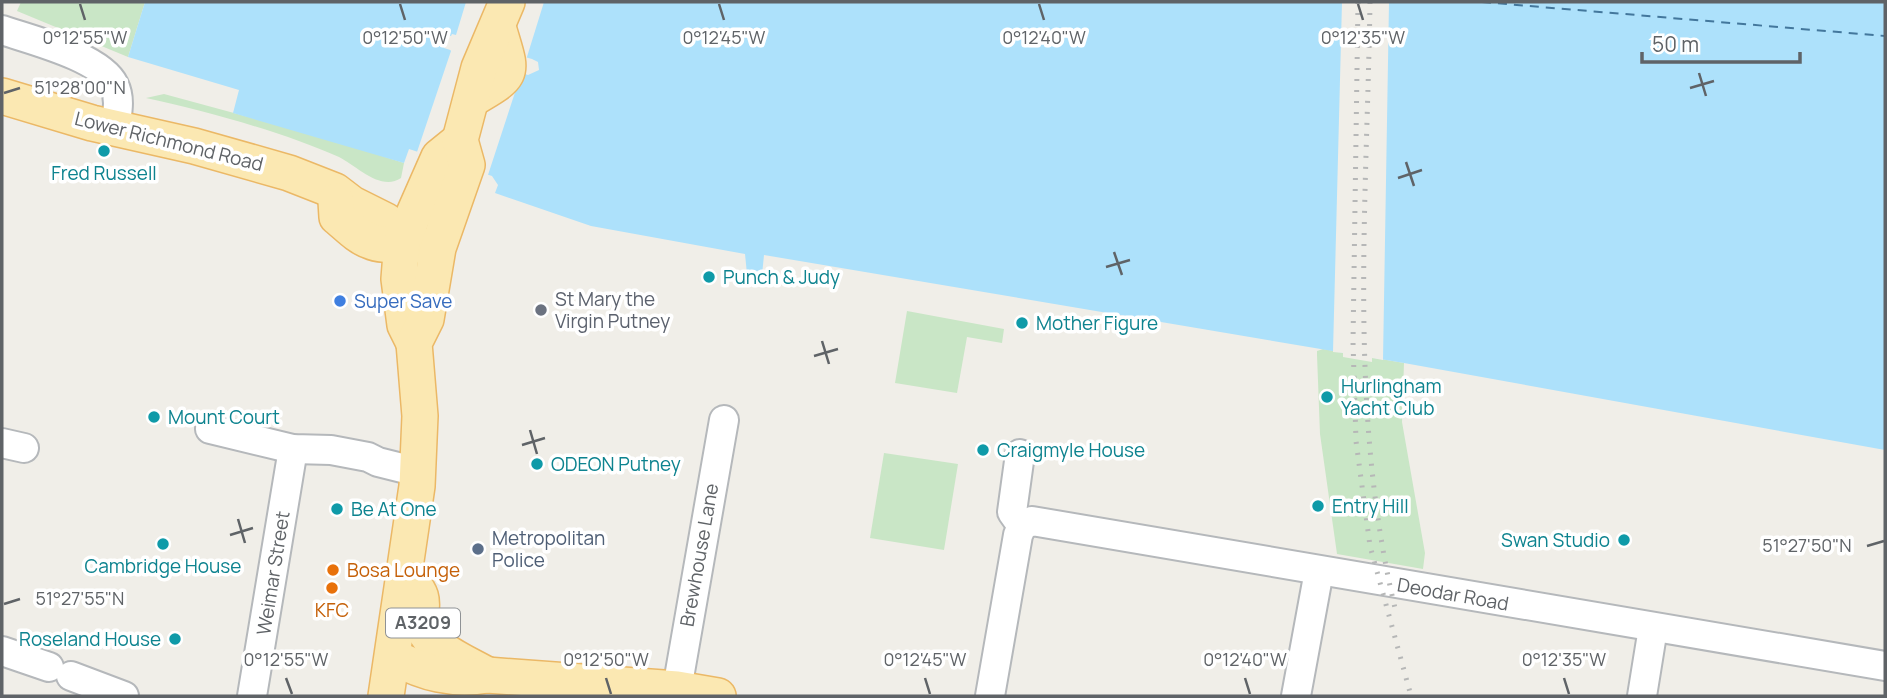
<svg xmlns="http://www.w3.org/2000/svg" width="1887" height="698" font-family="Manrope,sans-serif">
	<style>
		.green { fill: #c9e6c6 }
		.water { fill: #ade1fb; fill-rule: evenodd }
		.pier { fill: #f0eee8 }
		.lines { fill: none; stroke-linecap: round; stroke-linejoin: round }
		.ferry { stroke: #43779c; stroke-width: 2; stroke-dasharray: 9 7; stroke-linecap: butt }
		.minor-casing { stroke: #b5b8bb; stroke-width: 32 }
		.major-casing { stroke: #ebb866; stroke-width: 38 }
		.minor { stroke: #fff; stroke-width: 28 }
		.major { stroke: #fbe8b2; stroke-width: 35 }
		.rail { stroke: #b6b7b7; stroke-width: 5; stroke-dasharray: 2 9; stroke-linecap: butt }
		.ticks { fill: none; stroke: #5f6367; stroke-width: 2.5 }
		.culture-dot { fill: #0f9aa8; stroke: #fff; stroke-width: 2.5 }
		.shop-dot { fill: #3f7fe0; stroke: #fff; stroke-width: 2.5 }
		.worship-dot { fill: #6b7280; stroke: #fff; stroke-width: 2.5 }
		.service-dot { fill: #5c6f8a; stroke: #fff; stroke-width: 2.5 }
		.food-dot { fill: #e8710a; stroke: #fff; stroke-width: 2.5 }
		.labels { text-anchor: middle; stroke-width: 7; stroke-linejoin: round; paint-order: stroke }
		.shield { fill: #fff; stroke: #8f9295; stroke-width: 2 }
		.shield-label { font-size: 18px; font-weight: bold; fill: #5f6367 }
		.street-label { font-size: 19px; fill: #5f6367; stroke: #fff }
		.culture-label { font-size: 19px; fill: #0d838f; stroke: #fff; text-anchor: start }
		.worship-label { font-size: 19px; fill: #5b616d; stroke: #fff; text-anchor: start }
		.shop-label { font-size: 19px; fill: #366cbe; stroke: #fff; text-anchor: start }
		.service-label { font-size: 19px; fill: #4e5e75; stroke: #fff; text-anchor: start }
		.food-label { font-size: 19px; fill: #c56008; stroke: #fff; text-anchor: start }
		.ticks-label { font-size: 18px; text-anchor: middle; fill: #5f6367; stroke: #fff; stroke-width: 7; stroke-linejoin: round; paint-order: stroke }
	</style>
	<rect width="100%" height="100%" fill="#f0eee8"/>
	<g class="green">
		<path d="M21 2H145L128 57 17 11Z"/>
		<path d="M164 94 326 138 404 163 401 178C381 192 357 166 339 157 285 133 204 110 146 98Z"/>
		<path d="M907 311 1004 329 1002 343 967 337 957 393 895 383Z"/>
		<path d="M1323 349 1404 363 1402 422 1425 553 1423 569 1337 554 1320 434 1317 355V351Z"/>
		<path d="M884 453 958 464 944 550 870 538Z"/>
	</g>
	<path class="water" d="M145 2H1885V450L1404 363 764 255 762 275 747 274 745 254 591 226 495 193 498 185 492 176 409 149 404 163 233 113 239 90 128 57ZM444 34 532 59 538 62 539 70 528 75 444 48 441 38Z"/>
	<g class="pier">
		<path d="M466 2H544L526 60 450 38 452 34 456 35Z"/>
		<path d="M1342 2H1389L1383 360 1372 358V362L1343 357V353L1333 352Z"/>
		<path d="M448 46 526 71H522L487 178 412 153 417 152 451 51Z"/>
	</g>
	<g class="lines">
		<path class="ferry" d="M1482 2 1885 36"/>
		<g class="minor-casing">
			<g id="minor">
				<path d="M2 30C31 40 101 57 114 85 121 99 117 114 115 129"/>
				<path d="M210 429 293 449 331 450 368 457 378 462 418 472"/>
				<path d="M2 443 24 448"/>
				<path d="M1020 454 1012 512 1022 526"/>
				<path d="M2 651 49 667"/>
				<path d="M71 676 124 696"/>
				<path d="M677 689 724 420"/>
				<path d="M252 696 293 449"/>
				<path d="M990 696 1018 535 1022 526 1032 521 1885 666"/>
				<path d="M1296 696 1319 571"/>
				<path d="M1642 696 1653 628"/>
			</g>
		</g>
		<g class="major-casing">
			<g id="major">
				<path d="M2 96 92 123 194 146 289 173 335 191 352 204 386 221 402 241"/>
				<path d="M472 99C517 73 512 75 498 27"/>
				<path d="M336 201 337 217C347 225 358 237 370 241 385 248 405 242 421 245"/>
				<path d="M414 343 405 325 399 279 402 241 439 157 460 140"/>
				<path d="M411 581C429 603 417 604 423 626 429 649 469 664 487 675"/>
				<path d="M393 657C425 673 452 681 487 675L677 689 718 696"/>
				<path d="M386 696 417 486 420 416 414 343 426 319 438 248 467 165 460 140 479 68 507 2"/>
			</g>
		</g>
		<use href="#minor" class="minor"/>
		<use href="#major" class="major"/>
		<g class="rail">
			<path d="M1358 2 1353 342 1356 441 1370 546 1411 696"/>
			<path d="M1370 2C1367 203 1348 411 1395 608"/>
		</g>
	</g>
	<path class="ticks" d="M80 4 85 20M400 4 405 20M719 4 724 20M1039 4 1044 20M1358 4 1363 20M1699 73 1706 96M1690 88 1714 81M4 93 20 88M1406 162 1414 186M1398 178 1422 170M1114 252 1122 275M1106 267 1130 260M822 341 829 364M814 356 838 349M530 430 537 454M522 445 545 438M238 519 245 543M230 535 253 528M1867 546 1884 541M4 604 20 599M286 678 292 694M606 678 611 694M925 678 930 694M1245 678 1250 694M1564 678 1569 694"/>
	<g class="culture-dot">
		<circle cx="104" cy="151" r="7"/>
		<circle cx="709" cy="277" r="7"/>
		<circle cx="1022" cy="323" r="7"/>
		<circle cx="1327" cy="397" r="7"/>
		<circle cx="154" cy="417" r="7"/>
		<circle cx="983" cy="450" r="7"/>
		<circle cx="537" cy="464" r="7"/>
		<circle cx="1318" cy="506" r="7"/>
		<circle cx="337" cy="509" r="7"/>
		<circle cx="1624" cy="540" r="7"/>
		<circle cx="163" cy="544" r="7"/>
		<circle cx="175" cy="639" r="7"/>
	</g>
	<circle class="shop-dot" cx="340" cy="301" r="7"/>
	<circle class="worship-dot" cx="541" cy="310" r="7"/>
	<circle class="service-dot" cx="478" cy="549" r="7"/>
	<g class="food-dot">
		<circle cx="333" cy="570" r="7"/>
		<circle cx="332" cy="588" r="7"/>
	</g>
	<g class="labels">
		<rect class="shield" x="386" y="608.5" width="74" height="29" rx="5"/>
		<g class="shield-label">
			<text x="423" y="629">A3209</text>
		</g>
		<g class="street-label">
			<text transform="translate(169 141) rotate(14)" y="7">Lower Richmond Road</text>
			<text transform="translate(699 555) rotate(-80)" y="7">Brewhouse Lane</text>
			<text transform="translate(273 573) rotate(-81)" y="7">Weimar Street</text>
			<text transform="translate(1453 594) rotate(10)" y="7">Deodar Road</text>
		</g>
		<g class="culture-label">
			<text x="104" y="180" text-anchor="middle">Fred Russell</text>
			<text x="723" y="284">Punch &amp; Judy</text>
			<text x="1036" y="330">Mother Figure</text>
			<text x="1341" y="393">Hurlingham<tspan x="1341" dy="22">Yacht Club</tspan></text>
			<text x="168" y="424">Mount Court</text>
			<text x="997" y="457">Craigmyle House</text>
			<text x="551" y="471">ODEON Putney</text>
			<text x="1332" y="513">Entry Hill</text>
			<text x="351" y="516">Be At One</text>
			<text x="1610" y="547" text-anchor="end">Swan Studio</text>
			<text x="163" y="573" text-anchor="middle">Cambridge House</text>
			<text x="161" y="646" text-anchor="end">Roseland House</text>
		</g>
		<g class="worship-label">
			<text x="555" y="306">St Mary the<tspan x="555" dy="22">Virgin Putney</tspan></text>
		</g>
		<g class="shop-label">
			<text x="354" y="308">Super Save</text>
		</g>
		<g class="service-label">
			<text x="492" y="545">Metropolitan<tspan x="492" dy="22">Police</tspan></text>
		</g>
		<g class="food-label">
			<text x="347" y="577">Bosa Lounge</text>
			<text x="332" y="617" text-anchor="middle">KFC</text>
		</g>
	</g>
	<g class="ticks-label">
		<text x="1363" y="44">0°12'35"W</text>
		<text x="85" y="44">0°12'55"W</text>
		<text x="405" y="44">0°12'50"W</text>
		<text x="724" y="44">0°12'45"W</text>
		<text x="1044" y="44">0°12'40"W</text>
		<text x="80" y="94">51°28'00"N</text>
		<text x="1807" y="552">51°27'50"N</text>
		<text x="80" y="605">51°27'55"N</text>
		<text x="286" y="666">0°12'55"W</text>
		<text x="606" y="666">0°12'50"W</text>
		<text x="925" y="666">0°12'45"W</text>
		<text x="1245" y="666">0°12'40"W</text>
		<text x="1564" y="666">0°12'35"W</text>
	</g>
	<rect width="1887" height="698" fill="none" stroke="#5f6367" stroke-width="7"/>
	<path d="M1642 52v10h158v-10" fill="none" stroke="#5f6367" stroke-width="3.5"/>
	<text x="1652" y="52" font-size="21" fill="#5f6367" stroke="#ffffff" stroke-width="5" paint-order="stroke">50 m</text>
</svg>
